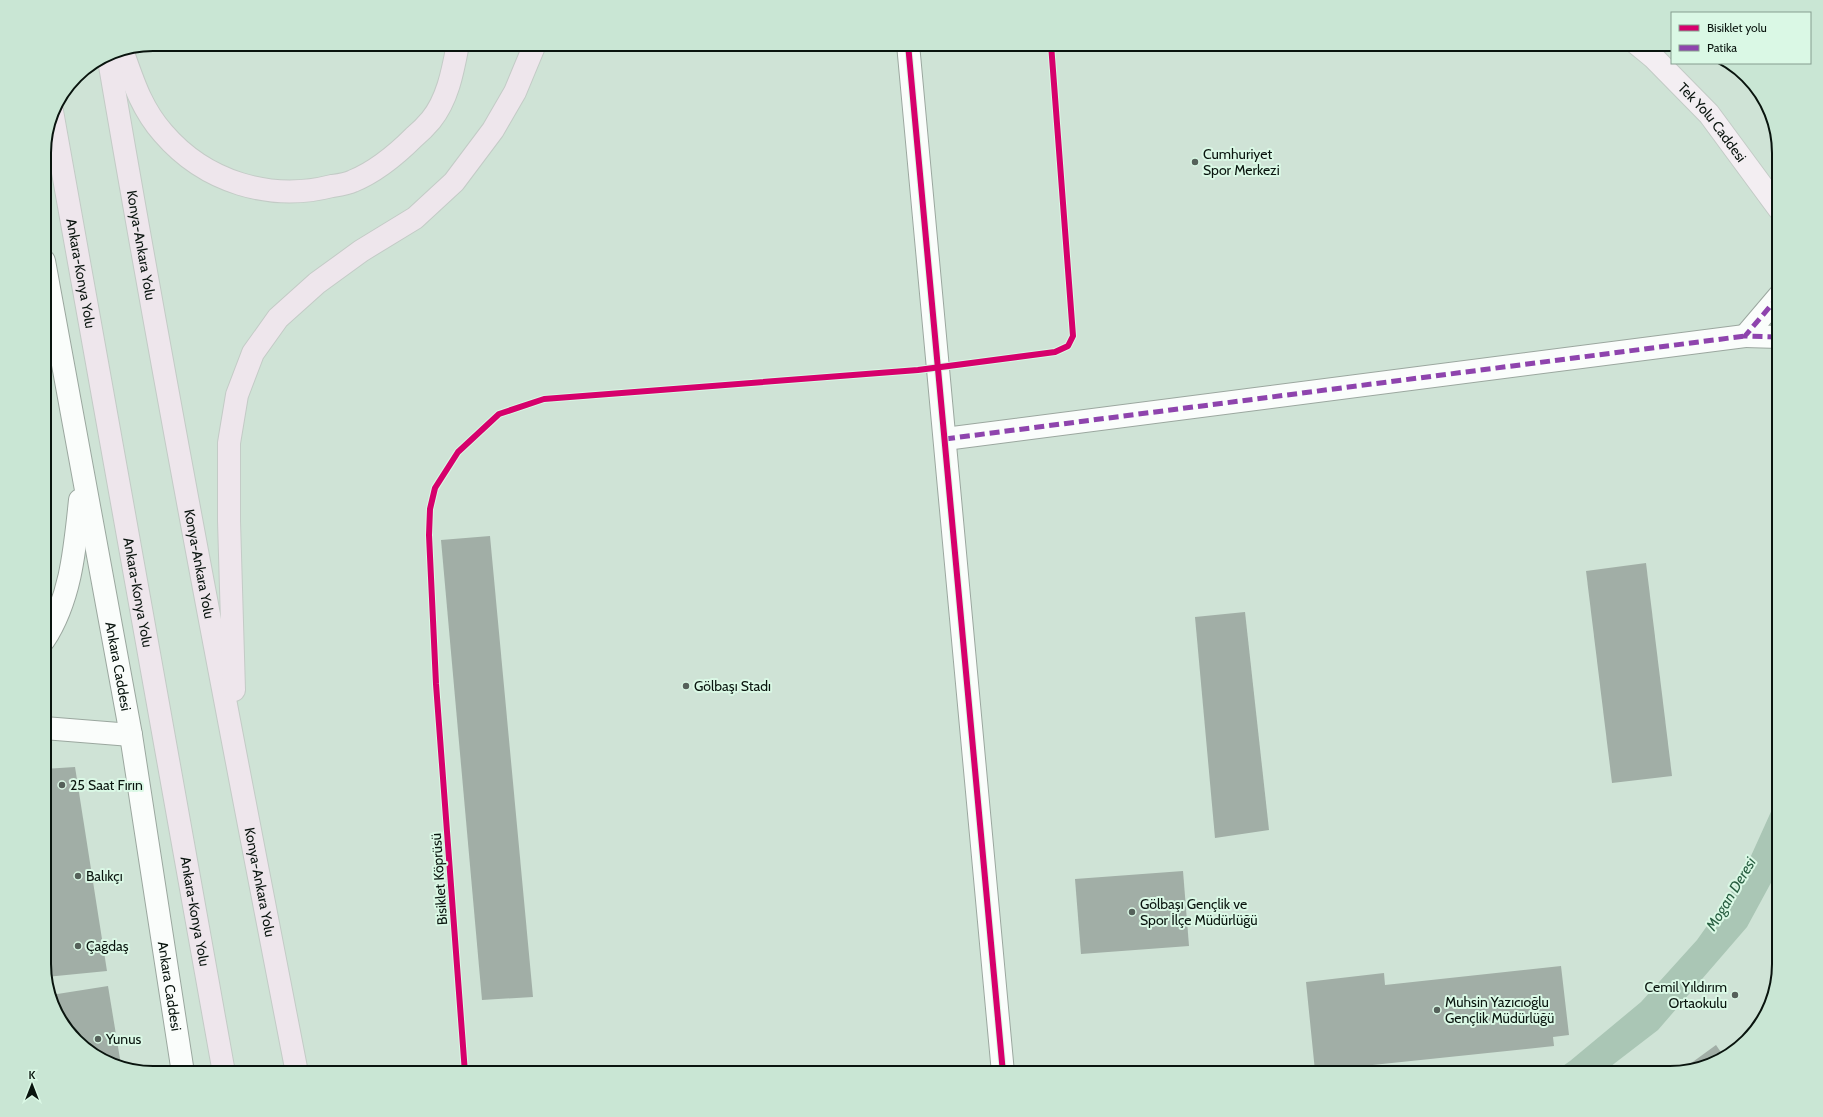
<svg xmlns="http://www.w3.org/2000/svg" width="1823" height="1117" font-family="Cabin,sans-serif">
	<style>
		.green { fill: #cfe3d6 }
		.water { fill: #aac6b5 }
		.building { fill: #a1aea6 }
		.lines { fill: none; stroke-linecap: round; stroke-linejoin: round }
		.minor-casing { stroke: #9ba79f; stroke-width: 24 }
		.major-casing { stroke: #c3cbc6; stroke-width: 24 }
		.highway-casing { stroke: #c3cbc6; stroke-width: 24 }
		.minor { stroke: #fafdfb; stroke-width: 22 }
		.major { stroke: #f3eef2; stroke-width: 22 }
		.highway { stroke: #eee6ec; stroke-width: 22 }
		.quiet { stroke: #8e44ad; stroke-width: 5; stroke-dasharray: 10 5; stroke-linecap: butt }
		.cycleway-casing { stroke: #daf8e5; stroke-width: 8 }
		.cycleway { stroke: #d6006c; stroke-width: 6 }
		.poi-dot { fill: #55615a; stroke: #daf8e5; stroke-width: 1.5 }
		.labels { text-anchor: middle; stroke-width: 4; stroke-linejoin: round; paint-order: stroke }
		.street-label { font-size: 14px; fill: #09140e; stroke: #daf8e5 }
		.poi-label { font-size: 14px; fill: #09140e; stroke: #daf8e5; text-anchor: start }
		.water-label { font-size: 15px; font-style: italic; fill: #285e41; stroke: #daf8e5 }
		.rim { fill: none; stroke: #09140e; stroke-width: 2 }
	</style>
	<rect width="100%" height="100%" fill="#e1f1e7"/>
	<path class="green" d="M153 44H1672V63H1729L1764 98 1779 146V965L1764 1019 1725 1058 1671 1073H153L98 1058 59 1019 44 971V146L52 111 76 76 111 52Z"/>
	<path class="water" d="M1779 794V868L1747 927 1658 1030 1602 1073H1553L1570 1061 1641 1002 1697 940 1741 878Z"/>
	<g class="building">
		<path d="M490 536 533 997 482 1000 441 540Z"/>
		<path d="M1646 563 1672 776 1612 783 1586 571Z"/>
		<path d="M1245 612 1269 830 1215 838 1195 617Z"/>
		<path d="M75 767 107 971 46 977 44 971V769Z"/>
		<path d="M1183 871 1189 946 1081 954 1075 879Z"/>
		<path d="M1561 966 1569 1035 1553 1037 1554 1046 1315 1071 1306 982 1384 973 1385 985Z"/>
		<path d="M108 986 121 1065 98 1058 59 1019 51 995Z"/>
		<path d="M1716 1045 1725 1058 1683 1070V1069Z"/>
	</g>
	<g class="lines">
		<g class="minor-casing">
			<g id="minor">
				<path d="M908 44 1003 1073"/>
				<path id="s1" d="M44 261 131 735 183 1073"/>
				<path d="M1779 296 1745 336 1779 337"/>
				<path d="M945 439 1745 336"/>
				<path d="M44 640C71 599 75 548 80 500"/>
				<path d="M44 728 131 735"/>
			</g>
		</g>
		<g class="major-casing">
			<g id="major">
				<path id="s2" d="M1637 44 1654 58 1709 114 1779 209"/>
			</g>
		</g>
		<g class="highway-casing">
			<g id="highway">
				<path d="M122 50C133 81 141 108 163 133 205 182 270 202 332 186 339 185 347 184 353 181 375 172 397 154 414 137 420 132 426 126 431 120 448 99 453 70 458 44"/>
				<path id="s3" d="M108 54C166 395 231 734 297 1073"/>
				<path id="s4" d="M52 111 224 1073"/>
				<path d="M234 690 229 521V443L237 395 253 353 278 318 317 283 361 251 415 218 454 182 493 130 515 92 535 44"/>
			</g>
		</g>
		<use href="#minor" class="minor"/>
		<use href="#major" class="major"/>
		<use href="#highway" class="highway"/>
		<g class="quiet">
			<path d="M1779 296 1745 336 1779 337"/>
			<path d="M945 439 1745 336"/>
		</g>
		<g class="cycleway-casing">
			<g id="cycleway">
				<path d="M908 44 1003 1073"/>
				<path d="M465 1073 436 684 429 535 430 509 435 488 458 452 499 414 544 399 918 370 1055 352 1068 346 1073 336 1051 44"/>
			</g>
		</g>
		<use href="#cycleway" class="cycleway"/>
	</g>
	<g class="poi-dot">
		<circle cx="1195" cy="162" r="4"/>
		<circle cx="686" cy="686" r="4"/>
		<circle cx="62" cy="785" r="4"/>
		<circle cx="78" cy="876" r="4"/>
		<circle cx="1132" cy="912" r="4"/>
		<circle cx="78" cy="946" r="4"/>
		<circle cx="1735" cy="995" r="4"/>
		<circle cx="1437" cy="1010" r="4"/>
		<circle cx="98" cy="1039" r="4"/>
	</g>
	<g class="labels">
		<g class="street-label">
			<text dy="5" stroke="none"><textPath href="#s2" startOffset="109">Tek Yolu Caddesi</textPath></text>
			<text dy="5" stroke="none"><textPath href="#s3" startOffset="194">Konya-Ankara Yolu</textPath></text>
			<text dy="5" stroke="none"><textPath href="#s4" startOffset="165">Ankara-Konya Yolu</textPath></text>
			<text dy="5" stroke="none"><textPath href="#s3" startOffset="518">Konya-Ankara Yolu</textPath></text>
			<text dy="5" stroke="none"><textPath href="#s4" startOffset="489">Ankara-Konya Yolu</textPath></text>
			<text dy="5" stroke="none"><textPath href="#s1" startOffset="412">Ankara Caddesi</textPath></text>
			<text transform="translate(439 879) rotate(-94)" y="5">Bisiklet Köprüsü</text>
			<text dy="5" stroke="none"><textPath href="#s3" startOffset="842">Konya-Ankara Yolu</textPath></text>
			<text dy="5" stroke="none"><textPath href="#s4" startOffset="813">Ankara-Konya Yolu</textPath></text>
			<text dy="5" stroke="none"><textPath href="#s1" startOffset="736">Ankara Caddesi</textPath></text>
		</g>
		<g class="poi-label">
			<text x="1203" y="159">Cumhuriyet<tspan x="1203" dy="16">Spor Merkezi</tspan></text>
			<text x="694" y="691">Gölbaşı Stadı</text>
			<text x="70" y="790">25 Saat Fırın</text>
			<text x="86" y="881">Balıkçı</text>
			<text x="1140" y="909">Gölbaşı Gençlik ve<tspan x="1140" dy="16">Spor İlçe Müdürlüğü</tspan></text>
			<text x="86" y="951">Çağdaş</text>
			<text x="1727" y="992" text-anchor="end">Cemil Yıldırım<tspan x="1727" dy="16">Ortaokulu</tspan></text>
			<text x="1445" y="1007">Muhsin Yazıcıoğlu<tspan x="1445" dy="16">Gençlik Müdürlüğü</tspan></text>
			<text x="106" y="1044">Yunus</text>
		</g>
		<g class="water-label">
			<text transform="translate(1731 894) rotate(-59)" y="5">Mogan Deresi</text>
		</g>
	</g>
	<path d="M0 0H1823V1117H0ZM153 51H1670A102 102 0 0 1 1772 153V964A102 102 0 0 1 1670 1066H153A102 102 0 0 1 51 964V153A102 102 0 0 1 153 51Z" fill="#c9e6d4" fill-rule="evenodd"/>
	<path class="rim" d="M153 51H1670A102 102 0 0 1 1772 153V964A102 102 0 0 1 1670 1066H153A102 102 0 0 1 51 964V153A102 102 0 0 1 153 51Z"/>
	<rect x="1671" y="12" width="140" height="52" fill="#daf8e5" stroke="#869d8f"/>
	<rect x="1679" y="25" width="20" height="6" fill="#d6006c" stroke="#869d8f"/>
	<text x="1707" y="32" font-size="12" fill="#09140e">Bisiklet yolu</text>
	<rect x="1679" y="45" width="20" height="6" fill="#8e44ad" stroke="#869d8f"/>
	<text x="1707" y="52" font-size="12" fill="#09140e">Patika</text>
	<g transform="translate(32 1085)" stroke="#daf8e5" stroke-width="3" paint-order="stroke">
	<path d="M0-3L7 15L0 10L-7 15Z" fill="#09140e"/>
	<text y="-6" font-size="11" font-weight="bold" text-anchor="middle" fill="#09140e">K</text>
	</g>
</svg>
